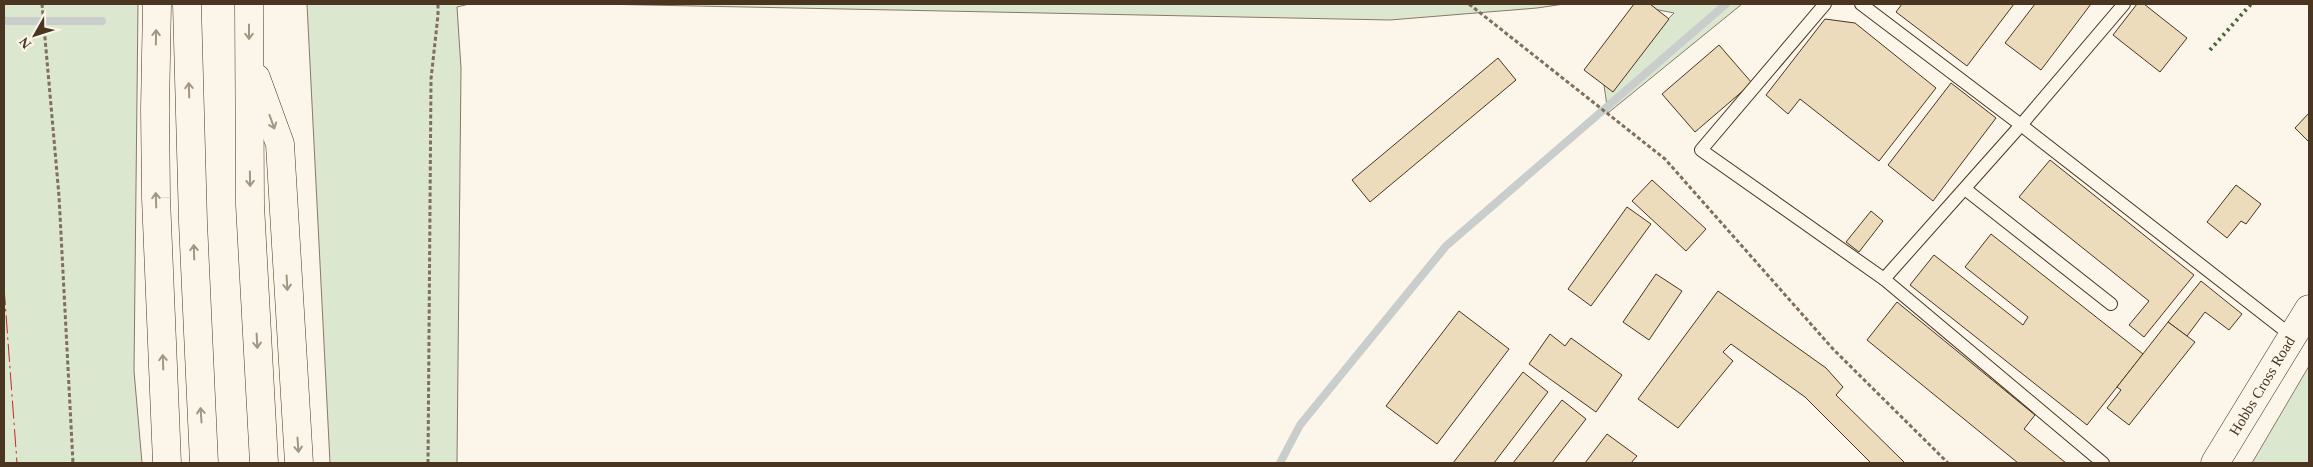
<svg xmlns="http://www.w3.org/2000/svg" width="2313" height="467" font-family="'Times New Roman',serif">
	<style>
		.green { fill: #dce7d0; stroke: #887966 }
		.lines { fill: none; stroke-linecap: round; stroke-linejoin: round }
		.stream { stroke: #c9cecd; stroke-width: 8 }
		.building { fill: #ecdcbc; stroke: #4a3520 }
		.service-casing { stroke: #4a3520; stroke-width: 14 }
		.tertiary-casing { stroke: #4a3520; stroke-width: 29 }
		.motorway-casing { stroke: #4a3520; stroke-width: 29 }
		.path { stroke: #7f6f5c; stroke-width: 3; stroke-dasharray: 4 2.5; stroke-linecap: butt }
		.service { stroke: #fbf6e9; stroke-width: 12 }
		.tertiary { stroke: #fbf6e9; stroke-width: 28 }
		.motorway { stroke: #fbf6e9; stroke-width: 28 }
		.hedge { stroke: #436837; stroke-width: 4; stroke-dasharray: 2.5 4; stroke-linecap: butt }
		.power { stroke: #c62828; stroke-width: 1; stroke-dasharray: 18 4 2.5 4; stroke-linecap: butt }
		.oneway { stroke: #a29684 }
		.labels { text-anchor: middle; stroke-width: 4; stroke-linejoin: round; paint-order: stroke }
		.street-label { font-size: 15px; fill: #4a3520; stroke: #fbf6e9 }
	</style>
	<rect width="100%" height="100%" fill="#fbf6e9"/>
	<g class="green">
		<path d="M4 4H138L134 371 142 463H4Z"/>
		<path d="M307 4H469L457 7 461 68 457 463H330Z"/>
		<path d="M596 4H1564L1537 8 1390 20Z"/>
		<path d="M1629 4H1742L1608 113 1604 85 1674 13Z"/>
		<path d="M2309 366V463H2252Z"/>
	</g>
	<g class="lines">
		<g class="stream">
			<path d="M4 21H102"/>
			<path d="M1280 463 1300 425 1446 246 1726 4"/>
		</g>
	</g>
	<g class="building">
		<path d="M1634 4H1650L1669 19 1613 92 1584 70Z"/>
		<path d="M1902 4H2014L1967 66 1896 12Z"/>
		<path d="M2035 4H2091L2041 70 2005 43Z"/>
		<path d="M2137 4H2144L2187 38 2160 72 2113 35Z"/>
		<path d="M1825 19 1855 23 1936 88 1879 161 1800 99 1788 114 1766 95Z"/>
		<path d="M1719 45 1752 83 1695 132 1662 94Z"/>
		<path d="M1498 58 1516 80 1370 202 1352 180Z"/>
		<path d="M1951 83 1996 118 1933 201 1888 165Z"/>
		<path d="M2309 113V142L2295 128Z"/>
		<path d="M2050 160 2194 275 2144 337 2129 325 2149 301 2019 197Z"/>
		<path d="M1652 180 1706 229 1686 251 1632 201Z"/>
		<path d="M2236 185 2261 204 2246 224 2241 221 2227 238 2207 222Z"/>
		<path d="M1627 207 1651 224 1591 306 1568 289Z"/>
		<path d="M1871 211 1883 221 1859 252 1846 242Z"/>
		<path d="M1991 234 2143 354 2087 425 1910 285 1934 255 2023 325 2028 317 1965 267Z"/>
		<path d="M1656 274 1682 291 1649 340 1623 322Z"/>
		<path d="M2201 281 2242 314 2229 330 2205 312 2187 336 2168 322Z"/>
		<path d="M1718 291 1826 368 1843 387 1836 395 1905 463H1871L1805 397 1731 344 1723 352 1733 361 1678 428 1638 399Z"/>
		<path d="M1897 302 2035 415 2024 429 2066 463H2018L1867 340Z"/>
		<path d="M1459 311 1509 349 1437 444 1386 406Z"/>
		<path d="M2168 322 2195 342 2129 425 2107 408 2121 390 2117 387Z"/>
		<path d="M1550 334 1565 346 1571 338 1622 375 1596 412 1529 364Z"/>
		<path d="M1523 372 1548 392 1494 463H1453Z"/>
		<path d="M1562 400 1586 419 1552 463H1513Z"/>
		<path d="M1607 434 1637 456 1631 463H1585Z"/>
	</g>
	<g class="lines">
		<g class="service-casing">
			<g id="service">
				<path d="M1825 4 1701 150 1884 279 2103 463"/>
				<path d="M1861 4 2021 125 2292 336"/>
				<path d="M1965 189 2111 304"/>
				<path d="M1884 279 2021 125 2124 4"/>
			</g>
		</g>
		<g class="tertiary-casing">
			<path id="tertiary" d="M2215 463 2309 309"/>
		</g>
		<g class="motorway-casing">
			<g id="motorway">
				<path d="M157 4 155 109 156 198 167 463"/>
				<path d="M187 4 193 222 204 463"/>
				<path d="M249 4 250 205 264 463"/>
				<path d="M256 78 280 144 299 463"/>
			</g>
		</g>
		<g class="path">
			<path d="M42 4 59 196 73 463"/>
			<path d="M1469 4 1665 159 1833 349 1948 463"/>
			<path d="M428 463 431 79 438 15V4"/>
		</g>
		<use href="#service" class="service"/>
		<use href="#tertiary" class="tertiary"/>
		<use href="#motorway" class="motorway"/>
		<path class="hedge" d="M2210 50 2251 4"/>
		<path class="power" d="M4 287 17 463"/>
	</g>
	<defs><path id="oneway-shaft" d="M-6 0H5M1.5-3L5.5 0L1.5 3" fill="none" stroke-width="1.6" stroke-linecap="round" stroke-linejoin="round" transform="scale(1.25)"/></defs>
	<g class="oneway">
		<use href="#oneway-shaft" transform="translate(249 32) rotate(90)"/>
		<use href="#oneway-shaft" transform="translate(156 37) rotate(-89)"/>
		<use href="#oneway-shaft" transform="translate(189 90) rotate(-92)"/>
		<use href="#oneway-shaft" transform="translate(272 122) rotate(70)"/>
		<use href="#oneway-shaft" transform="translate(250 179) rotate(89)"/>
		<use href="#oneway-shaft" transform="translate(156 200) rotate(-92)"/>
		<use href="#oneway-shaft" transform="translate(194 252) rotate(-92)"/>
		<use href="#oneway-shaft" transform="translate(287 283) rotate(87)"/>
		<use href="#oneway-shaft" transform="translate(257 341) rotate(87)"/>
		<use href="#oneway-shaft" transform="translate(163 362) rotate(-92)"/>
		<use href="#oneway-shaft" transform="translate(201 415) rotate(-94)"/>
		<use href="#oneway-shaft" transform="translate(298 445) rotate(86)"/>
	</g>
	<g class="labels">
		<g class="street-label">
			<text transform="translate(2262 386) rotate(-59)" y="5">Hobbs Cross Road</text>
		</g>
	</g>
	<rect width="2313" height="467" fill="none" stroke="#4a3520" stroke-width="10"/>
	<g transform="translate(35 35) rotate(231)" stroke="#fbf6e9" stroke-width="4" paint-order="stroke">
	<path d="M0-4L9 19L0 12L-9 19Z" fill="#4a3520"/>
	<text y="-8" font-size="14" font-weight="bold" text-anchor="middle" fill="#4a3520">N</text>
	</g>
</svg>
